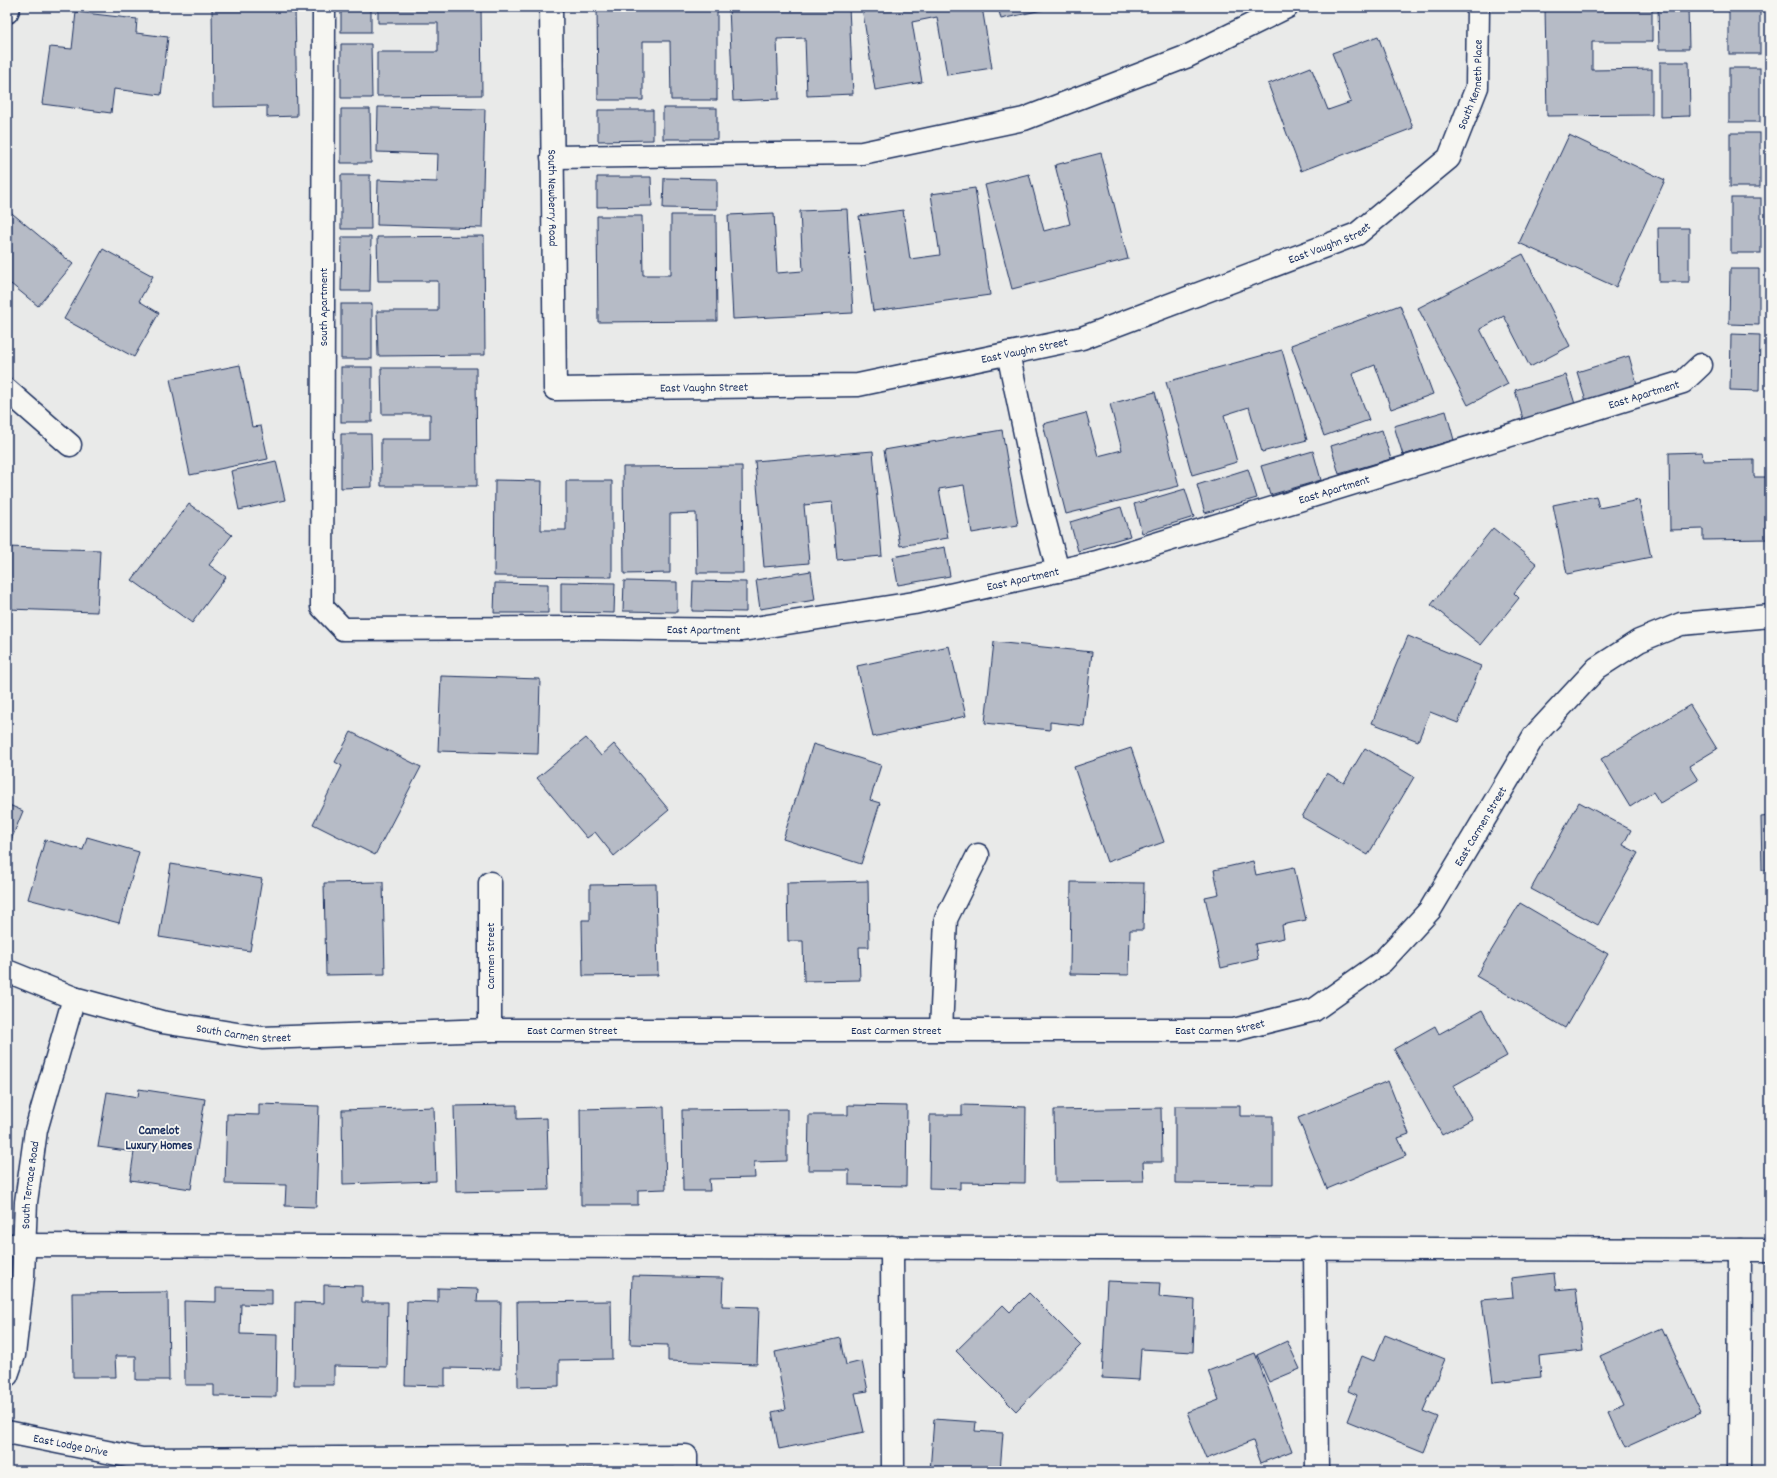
<svg xmlns="http://www.w3.org/2000/svg" width="1777" height="1478" font-family="Dekko,sans-serif">
	<style>
		.building { fill: #b6bbc6; stroke: #1b2f5e }
		.lines { fill: none; stroke-linecap: round; stroke-linejoin: round }
		.minor-casing { stroke: #1b2f5e; stroke-width: 25 }
		.minor { stroke: #f6f6f2; stroke-width: 22 }
		.labels { text-anchor: middle; stroke-width: 3.5; stroke-linejoin: round; paint-order: stroke }
		.street-label { font-size: 12px; fill: #1b2f5e; stroke: #f6f6f2 }
		.neighbourhood-label { font-size: 13px; font-weight: bold; fill: #1b2f5e; stroke: #f6f6f2 }
	</style>
	<rect width="100%" height="100%" fill="#e9eae9"/>
	<filter id="ink" filterUnits="userSpaceOnUse"><feTurbulence type="fractalNoise" baseFrequency=".025" numOctaves="2"/><feDisplacementMap in="SourceGraphic" scale="8" xChannelSelector="R" yChannelSelector="G"/><feConvolveMatrix kernelMatrix="1 2 1 2 8 2 1 2 1" color-interpolation-filters="sRGB"/></filter>
	<g filter="url(#ink)">
		<g class="building">
			<path d="M212 7H295L297 116 267 117V106L213 107Z"/>
			<rect x="341" y="7" width="30" height="25"/>
			<path d="M378 7H481L482 95 377 96V52H438V23H378Z"/>
			<path d="M597 7H717V100H671L670 41H643V100H598Z"/>
			<path d="M729 7H849L853 94 807 96 805 38 777 39 779 99 733 101Z"/>
			<path d="M862 7H982L992 68 947 75 937 17 912 22 922 82 875 90Z"/>
			<path d="M998 7H1051V8L1001 19Z"/>
			<path d="M1545 7H1652V42H1592V70L1652 69V115L1547 116Z"/>
			<path d="M1658 7H1688L1689 49H1659Z"/>
			<rect x="1729" y="7" width="31" height="47"/>
			<path d="M1768 7H1770V47H1769Z"/>
			<path d="M76 12 137 19 136 33 168 37 161 95 114 89 111 113 42 104 50 47 72 49Z"/>
			<path d="M1378 36 1413 128 1301 171 1268 84 1311 67 1328 110 1351 102 1332 53Z"/>
			<path d="M341 44H371L372 98H341Z"/>
			<path d="M1660 62H1689L1690 116 1660 117Z"/>
			<rect x="1729" y="68" width="31" height="54"/>
			<path d="M1768 73H1770V119H1769Z"/>
			<path d="M378 107 485 109 482 228 377 225 378 180 437 182 438 154 377 152Z"/>
			<rect x="663" y="108" width="54" height="31"/>
			<path d="M341 109H370L371 163H341Z"/>
			<path d="M598 110H653V140L598 141Z"/>
			<rect x="1730" y="133" width="30" height="54"/>
			<path d="M1569 135 1665 180 1616 287 1519 243Z"/>
			<path d="M1101 153 1128 259 1012 289 985 185 1029 174 1044 231 1070 224 1055 165Z"/>
			<path d="M341 175H370L371 229H341Z"/>
			<path d="M597 177H651L652 206 597 207Z"/>
			<path d="M664 178 717 179V209L663 208Z"/>
			<path d="M975 188 990 295 873 311 859 216 903 210 910 259 940 255 931 194Z"/>
			<rect x="1731" y="198" width="30" height="55"/>
			<path d="M7 209 73 264 38 306 11 284 7 289Z"/>
			<path d="M847 209 853 313 733 319 728 215 774 213 777 273 803 271 800 211Z"/>
			<path d="M671 215H716L717 321 598 322 597 216H642L643 275H671Z"/>
			<path d="M1658 228H1689V282H1659Z"/>
			<path d="M484 236 485 355 378 356 377 311H438V281H378L377 237Z"/>
			<path d="M342 237H371L370 291H341Z"/>
			<path d="M103 249 153 276 139 301 159 313 134 357 64 319Z"/>
			<path d="M1523 254 1570 346 1530 367 1504 316 1480 329 1508 384 1468 405 1418 308Z"/>
			<path d="M1730 269H1759V325L1729 324Z"/>
			<rect x="341" y="304" width="31" height="55"/>
			<path d="M1400 305 1433 394 1391 409 1375 365 1352 374 1369 420 1324 436 1291 345Z"/>
			<path d="M1731 334 1760 335 1759 391 1730 390Z"/>
			<path d="M1282 350 1307 440 1262 452 1249 407 1224 415 1237 462 1192 475 1166 382Z"/>
			<path d="M1629 356 1637 385 1586 401 1577 372Z"/>
			<path d="M240 365 252 427 261 426 268 459 190 475 170 379Z"/>
			<rect x="341" y="367" width="31" height="55"/>
			<path d="M381 368H476L477 486H381V439H430V414H382Z"/>
			<path d="M1566 375 1575 404 1523 419 1515 390Z"/>
			<path d="M1155 392 1179 486 1066 514 1043 424 1086 413 1098 456 1122 450 1110 404Z"/>
			<path d="M1446 411 1454 440 1403 455 1394 426Z"/>
			<path d="M1002 430 1018 525 972 533 964 485 939 489 948 538 900 546 884 450Z"/>
			<path d="M1382 430 1391 459 1339 474 1331 446Z"/>
			<path d="M341 434H371L372 487 341 488Z"/>
			<path d="M873 451 882 556 837 560 832 502 804 505 809 563 764 567 755 461Z"/>
			<path d="M1313 451 1321 480 1270 495 1261 466Z"/>
			<path d="M1702 452 1703 461 1754 460V477H1770V539L1703 540V529L1670 530 1669 453Z"/>
			<path d="M276 461 285 500 239 510 231 471Z"/>
			<path d="M742 466 743 573H697L696 513 670 514V573L624 574 623 467Z"/>
			<path d="M1248 469 1257 498 1205 513 1197 485Z"/>
			<path d="M495 480 542 481 541 530H566V481H612V577L494 576Z"/>
			<path d="M1185 489 1194 517 1142 533 1134 504Z"/>
			<path d="M1596 496 1599 508 1639 500 1651 557 1567 574 1553 505Z"/>
			<path d="M189 504 232 535 209 565 226 577 192 623 132 580Z"/>
			<path d="M1121 507 1130 536 1078 551 1070 522Z"/>
			<path d="M1493 528 1537 564 1514 593 1519 598 1481 645 1431 605Z"/>
			<path d="M7 547 100 550 97 612 7 609Z"/>
			<path d="M945 547 950 576 898 585 893 557Z"/>
			<path d="M811 571 815 600 760 609 756 580Z"/>
			<path d="M624 581 677 582V612L623 611Z"/>
			<path d="M693 581 746 582V612L692 611Z"/>
			<path d="M561 582 615 583 614 613 561 612Z"/>
			<path d="M495 583 548 584V613H494Z"/>
			<path d="M1408 636 1481 666 1458 723 1430 712 1418 741 1372 723Z"/>
			<path d="M994 642 1092 652 1084 726 1050 722V730L985 723Z"/>
			<path d="M949 646 966 716 873 737 857 666Z"/>
			<path d="M441 676 540 679 538 754 438 751Z"/>
			<path d="M1690 705 1717 749 1689 766 1698 780 1660 803 1653 792 1630 807 1601 759Z"/>
			<path d="M351 732 421 767 375 855 313 824 342 766 335 762Z"/>
			<path d="M586 738 601 756 614 744 669 810 614 856 595 832 587 838 537 778Z"/>
			<path d="M813 744 881 765 870 800 880 803 861 864 783 839Z"/>
			<path d="M1131 748 1164 842 1107 862 1074 767Z"/>
			<path d="M1365 748 1414 777 1368 855 1302 817 1327 773 1344 783Z"/>
			<path d="M1579 802 1631 830 1623 845 1638 853 1598 925 1531 889Z"/>
			<path d="M7 804 23 811 7 850Z"/>
			<path d="M1770 816V870H1762L1761 817Z"/>
			<path d="M87 837 139 852 119 923 28 899 45 840 83 850Z"/>
			<path d="M1253 861 1256 875 1294 867 1306 920 1282 925 1284 938 1255 944 1258 959 1221 968 1205 897 1219 894 1214 870Z"/>
			<path d="M171 864 262 879 250 951 159 937Z"/>
			<path d="M868 881 869 947H859L860 980 804 981 803 941H788L787 883Z"/>
			<path d="M383 882 385 974 326 975 324 883Z"/>
			<path d="M1071 882 1144 883 1143 930H1130L1129 975 1070 974Z"/>
			<path d="M656 884 658 975 583 976 582 920H590V885Z"/>
			<path d="M1520 903 1608 954 1565 1028 1476 976Z"/>
			<path d="M1482 1010 1507 1056 1453 1086 1472 1119 1442 1135 1394 1049 1435 1026 1439 1034Z"/>
			<path d="M1388 1081 1409 1134 1398 1138 1406 1156 1327 1189 1298 1118Z"/>
			<path d="M139 1089 205 1099 191 1189 130 1180 134 1152 98 1147 107 1092 138 1097Z"/>
			<path d="M259 1104 319 1106 316 1207 285 1206 286 1185 225 1184 227 1114 259 1115Z"/>
			<path d="M517 1105V1119L547 1118 549 1190 456 1192 454 1106Z"/>
			<path d="M848 1105 907 1106 906 1186 849 1185V1170H808L809 1115H848Z"/>
			<path d="M962 1105 1026 1107 1025 1183 960 1182V1189L929 1188 930 1115H962Z"/>
			<path d="M1175 1106H1240V1116H1273V1184L1175 1183Z"/>
			<path d="M434 1107 436 1181 343 1184 342 1110Z"/>
			<path d="M664 1107 666 1189 638 1190V1205H581L580 1109Z"/>
			<path d="M1161 1108 1162 1162H1143L1144 1181 1055 1182 1054 1110Z"/>
			<path d="M787 1109V1161L754 1162 755 1178 709 1179 710 1191H683L682 1110Z"/>
			<path d="M1768 1144H1770V1227Z"/>
			<path d="M1554 1273 1556 1290 1576 1288 1583 1351 1539 1356 1541 1377 1493 1382 1482 1300 1513 1297 1511 1278Z"/>
			<path d="M632 1276 723 1278 722 1306 759 1307 757 1364 668 1361V1345L630 1344Z"/>
			<path d="M1107 1281 1160 1283 1159 1297 1195 1300 1193 1352 1141 1349 1139 1380 1102 1378Z"/>
			<path d="M324 1285 362 1286V1302H388L387 1367 334 1366V1385H294L295 1302 324 1303Z"/>
			<path d="M216 1288 272 1289V1305L241 1304 240 1334 277 1335 276 1397 214 1396V1385H185L184 1301 216 1302Z"/>
			<path d="M438 1288 478 1289 477 1302H501L500 1369 445 1368V1386L405 1385 407 1301 438 1302Z"/>
			<path d="M168 1292 169 1380H136V1356H115L116 1377H73L72 1293Z"/>
			<path d="M1029 1293 1081 1345 1016 1411 956 1351 1003 1305 1010 1312Z"/>
			<path d="M611 1301 612 1359 559 1360V1386L518 1387 517 1302Z"/>
			<path d="M1662 1328 1701 1413 1624 1448 1608 1413 1623 1406 1600 1356Z"/>
			<path d="M1385 1335 1445 1359 1423 1411 1438 1417 1424 1452 1347 1421 1357 1395 1348 1391 1362 1356 1374 1361Z"/>
			<path d="M841 1338 846 1365 862 1361 868 1391 855 1393 864 1432 779 1449 772 1412 786 1409 775 1352Z"/>
			<path d="M1287 1341 1300 1369 1269 1382 1257 1355Z"/>
			<path d="M1255 1353 1292 1451 1261 1463 1253 1441 1206 1459 1187 1412 1219 1400 1208 1371Z"/>
			<path d="M934 1419 976 1422 975 1431 1003 1433 1000 1471H930Z"/>
		</g>
		<g class="lines">
			<g class="minor-casing">
				<g id="minor">
					<path id="s1" d="M324 7 322 607 343 629 587 628 742 630 914 603 1097 562 1683 382 1701 365"/>
					<path id="s2" d="M551 7 555 389 858 385 1082 338 1357 234 1449 158 1477 87 1478 7"/>
					<path d="M7 12 9 7"/>
					<path d="M552 157 862 153 1024 119 1188 56 1287 7"/>
					<path d="M1008 353 1039 500 1058 571"/>
					<path d="M7 390 70 445"/>
					<path d="M490 883V1030"/>
					<path id="s3" d="M7 971 74 998 162 1022 262 1038 490 1030H1234L1314 1010 1382 962 1430 910 1534 736 1597 668 1639 641 1681 624 1770 616"/>
					<path d="M941 1030 946 919 978 855"/>
					<path d="M7 1245 1770 1250"/>
					<path d="M892 1247 893 1471"/>
					<path d="M1315 1247 1317 1471"/>
					<path id="s4" d="M7 1375 14 1355 23 1277 26 1202 36 1130 74 998"/>
					<path id="s5" d="M7 1432 142 1459 686 1456V1471"/>
					<path d="M1739 1471 1740 1250"/>
				</g>
			</g>
			<use href="#minor" class="minor"/>
		</g>
	</g>
	<g class="labels">
		<g class="street-label">
			<text dy="4" stroke="none"><textPath href="#s2" startOffset="1405">South Kenneth Place</textPath></text>
			<text dy="4" stroke="none"><textPath href="#s2" startOffset="191">South Newberry Road</textPath></text>
			<text dy="4" stroke="none"><textPath href="#s2" startOffset="1179">East Vaughn Street</textPath></text>
			<text transform="translate(323 307) rotate(-90)" y="4">South Apartment</text>
			<text dy="4" stroke="none"><textPath href="#s2" startOffset="855">East Vaughn Street</textPath></text>
			<text dy="4" stroke="none"><textPath href="#s2" startOffset="531">East Vaughn Street</textPath></text>
			<text dy="4" stroke="none"><textPath href="#s1" startOffset="1963">East Apartment</textPath></text>
			<text dy="4" stroke="none"><textPath href="#s1" startOffset="1639">East Apartment</textPath></text>
			<text dy="4" stroke="none"><textPath href="#s1" startOffset="1315">East Apartment</textPath></text>
			<text dy="4" stroke="none"><textPath href="#s1" startOffset="991">East Apartment</textPath></text>
			<text dy="4" stroke="none"><textPath href="#s3" startOffset="1571">East Carmen Street</textPath></text>
			<text transform="translate(490 956) rotate(-90)" y="4">Carmen Street</text>
			<text dy="4" stroke="none"><textPath href="#s3" startOffset="1223">East Carmen Street</textPath></text>
			<text dy="4" stroke="none"><textPath href="#s3" startOffset="575">East Carmen Street</textPath></text>
			<text dy="4" stroke="none"><textPath href="#s3" startOffset="899">East Carmen Street</textPath></text>
			<text dy="4" stroke="none"><textPath href="#s3" startOffset="246">South Carmen Street</textPath></text>
			<text dy="4" stroke="none"><textPath href="#s4" startOffset="192">South Terrace Road</textPath></text>
			<text dy="4" stroke="none"><textPath href="#s5" startOffset="65">East Lodge Drive</textPath></text>
		</g>
		<g class="neighbourhood-label">
			<text x="159" y="1134">Camelot<tspan x="159" dy="15">Luxury Homes</tspan></text>
		</g>
	</g>
	<rect width="1777" height="1478" fill="none" stroke="#f6f6f2" stroke-width="24"/>
	<rect x="12" y="12" width="1753" height="1454" fill="none" stroke="#1b2f5e" stroke-width="1.5" filter="url(#ink)"/>
</svg>
